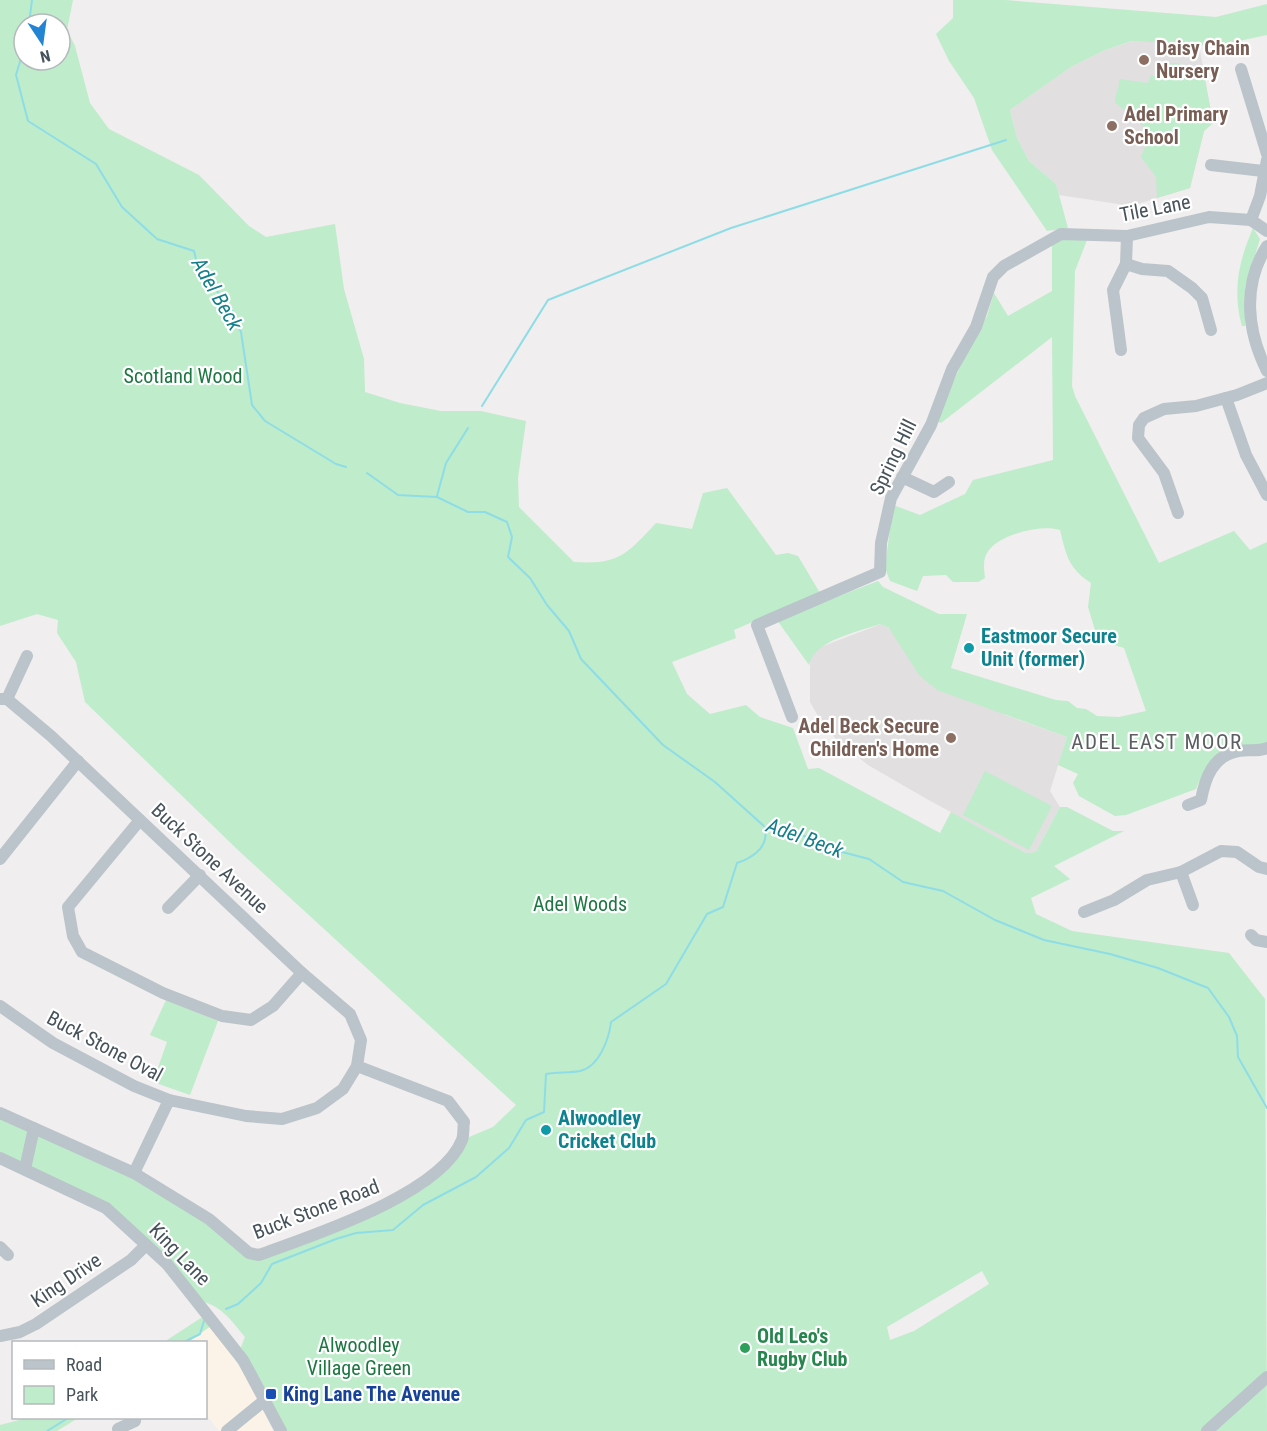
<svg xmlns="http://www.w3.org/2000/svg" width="1267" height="1431" font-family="'Roboto Condensed',sans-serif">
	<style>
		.commercial { fill: #fbf3e8 }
		.education { fill: #e1dfdf }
		.green { fill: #bfeccb; fill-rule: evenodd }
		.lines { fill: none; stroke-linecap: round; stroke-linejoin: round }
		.stream { stroke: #8edde6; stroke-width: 2 }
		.minor { stroke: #bac4ca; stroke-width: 12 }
		.education-dot { fill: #8d6e63; stroke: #fff; stroke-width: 2 }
		.culture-dot { fill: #0f9aa8; stroke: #fff; stroke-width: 2 }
		.leisure-dot { fill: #2e9e5b; stroke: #fff; stroke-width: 2 }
		.transit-dot { fill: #1a4fb4; stroke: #fff; stroke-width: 2 }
		.labels { text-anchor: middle; stroke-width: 4.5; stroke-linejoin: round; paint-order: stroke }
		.education-label { font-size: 20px; font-weight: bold; fill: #785e54; stroke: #fff; text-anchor: start }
		.street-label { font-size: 20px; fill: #47535a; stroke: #fff }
		.park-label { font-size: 20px; fill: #1c7740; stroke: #fff }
		.culture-label { font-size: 20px; font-weight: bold; fill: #0d838f; stroke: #fff; text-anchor: start }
		.leisure-label { font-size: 20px; font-weight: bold; fill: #27864d; stroke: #fff; text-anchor: start }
		.transit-label { font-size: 20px; font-weight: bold; fill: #164399; stroke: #fff; text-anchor: start }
		.water-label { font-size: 21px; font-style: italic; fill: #147e8a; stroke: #fff }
		.neighbourhood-label { font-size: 21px; letter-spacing: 1.5px; fill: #5b5f62; stroke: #fff }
	</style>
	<rect width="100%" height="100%" fill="#f0eeee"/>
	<path class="commercial" d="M211 1326 246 1376 273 1431H219L206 1414V1342H188Z"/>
	<g class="education">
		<path d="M1133 41 1199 45 1213 123 1204 131 1190 188 1131 206 1059 195 1056 184 1029 161 1017 138 1010 110 1071 67 1105 50Z"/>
		<path d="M881 624 890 629 897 639 1005 715 1067 737 1050 791 1060 807 1036 852 1026 853 925 798 868 765 836 739 822 723 810 702V657L818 648Z"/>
	</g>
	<g class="green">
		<path d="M0 0H73L67 30 75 46 90 103 109 129 199 175 249 226 266 237 335 224 344 289 364 359 365 392 400 403 441 411H481L526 421 518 478 519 507 574 562C619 565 627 554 656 523L692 529 703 493 727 488 776 555 788 553 798 556 820 593 734 630 736 638 672 662 687 694 710 714 746 705 760 717 793 728 808 769 819 768 940 833 951 812 1026 853 1036 852 1060 807H1067L1113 831H1124L1054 866 1070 879 1031 898 1036 914 1072 931 1229 953 1265 999 1267 1431H285L241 1347 245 1337C232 1321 219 1303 198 1301L106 1208 0 1158V1113L134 1173 249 1253 315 1234 424 1180 462 1140 493 1127 516 1105 239 851 85 702 76 662 57 633 58 620 37 614 0 626ZM24 24H60V60H24ZM982 1271 989 1284 914 1331 890 1340 887 1327Z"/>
		<path d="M953 0H1005L1216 17 1267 4V35L1215 46 1132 41 1105 50 1071 67 1010 110 1017 138 1029 161 1056 184 1068 228 1047 231 992 150 974 98 949 61 936 34 953 18Z"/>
		<path d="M1161 63H1177L1204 74 1213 123 1204 131 1190 188 1157 198 1156 177 1141 157 1145 147 1146 129 1115 102C1115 93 1120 88 1119 79L1148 83 1151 75 1155 76Z"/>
		<path d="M1253 228 1260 239 1245 288V326H1242C1232 290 1239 261 1253 228Z"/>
		<path d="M1061 240H1087L1075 271 1072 386 1075 396 1159 563 1234 531 1250 550 1267 542V744C1233 754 1210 753 1196 789L1126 815 1115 816 1079 796 1073 783 1078 774 1058 765 1067 737 937 690 919 675 889 628 880 624C858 632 814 640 809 665L777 620 878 581 883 587 939 614H967L951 668 1056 700 1068 701 1077 708 1086 709 1097 716 1119 717 1146 711 1124 648 1098 640 1088 607 1091 583C1069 569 1066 555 1060 530 1042 524 1001 534 989 550 982 559 984 568 985 578L978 582H953L946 575 923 576 917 591 890 581 885 568 893 505 920 515 965 494 973 480 1053 460 1052 337 941 423 936 421 962 362 987 316 994 293 1008 316 1052 291V243Z"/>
		<path d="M985 771 1052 806 1029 850 963 815Z"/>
		<path d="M166 1000 218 1021 190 1095 153 1082 167 1042 150 1035Z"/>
		<path d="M204 1316 211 1326 188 1342H164Z"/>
		<path d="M27 1418H78L57 1431H0V1425Z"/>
	</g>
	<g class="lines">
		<g class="stream">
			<path d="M29 24 32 0"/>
			<path d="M24 48 16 75 28 121 96 164 122 207 157 239 194 251 197 264 232 311 241 332 252 405 265 421 336 464 346 467"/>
			<path d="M482 406 548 300 731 228 1006 140"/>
			<path d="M367 473 398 495 437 497 468 512H485L507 522 512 537 508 557 530 578 547 605 569 631 581 659 663 745 715 782 765 827 817 839 842 852 869 859 903 882 943 891 995 920 1044 940 1110 954 1158 968 1208 988 1229 1017 1237 1036 1238 1057 1267 1108"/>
			<path d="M437 496 446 463 468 428"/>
			<path d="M226 1309 238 1304 261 1283 272 1264 336 1239 356 1233 393 1230 423 1205 476 1177 509 1148 526 1120 544 1112 546 1074C558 1072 569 1073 580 1071 599 1067 609 1039 611 1022L666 984 707 914 723 907 737 863C754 857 769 846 765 827"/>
			<path d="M184 1342 200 1334 204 1321"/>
			<path d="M47 1431 68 1418"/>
		</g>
		<g class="minor">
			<path d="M1241 69 1267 154"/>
			<path d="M1211 165 1263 171"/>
			<path d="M1251 220 1260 196 1267 160"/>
			<path d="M1267 246C1242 285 1247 331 1267 371"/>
			<path d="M1126 264 1142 269 1168 271 1192 288 1202 298 1211 330"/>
			<path d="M1121 350 1113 290 1126 264 1127 236"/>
			<path d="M1226 398 1246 455 1267 495"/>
			<path d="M902 477 934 492 949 482"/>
			<path d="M1178 513 1164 473 1138 438 1139 425 1144 418 1164 409 1196 406 1237 395 1267 383"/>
			<path d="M0 699H7L51 736 302 973 350 1014 361 1040 357 1066 343 1089 317 1108 282 1119 246 1116 169 1100 134 1086 53 1043 0 1006"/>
			<path d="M7 699 27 656"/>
			<path d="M792 717 757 625 880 572 881 543 891 498 931 425 952 369 976 327 993 277 1004 266 1061 234 1127 236 1209 217 1251 220 1267 231"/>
			<path d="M1188 805 1201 800C1205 778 1213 755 1239 751 1248 749 1258 752 1267 748"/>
			<path d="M140 820 68 907 73 936 82 952 163 993 222 1016 251 1020 273 1006 302 973"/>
			<path d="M0 859 78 761"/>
			<path d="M1181 872 1193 905"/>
			<path d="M168 908 200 875"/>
			<path d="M1084 912 1114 900 1147 880 1181 872 1221 851 1237 852 1259 867 1267 869"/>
			<path d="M1251 935 1256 940 1267 942"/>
			<path d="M0 1113 134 1173 209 1219 249 1253 259 1255C310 1236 440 1195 462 1140 464 1135 463 1127 464 1122L448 1101 357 1066"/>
			<path d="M0 1158 106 1208 167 1264 243 1360 281 1431"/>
			<path d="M25 1169 34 1128"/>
			<path d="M134 1173 169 1100"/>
			<path d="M0 1247 8 1255"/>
			<path d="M0 1336 20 1332 36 1324 131 1260 146 1245"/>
			<path d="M118 1429 135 1421"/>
			<path d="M227 1431 265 1400"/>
			<path d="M1207 1431 1267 1377"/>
		</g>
	</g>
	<g class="education-dot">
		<circle cx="1144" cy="60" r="6"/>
		<circle cx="1112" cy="126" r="6"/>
		<circle cx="951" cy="738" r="6"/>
	</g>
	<g class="culture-dot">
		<circle cx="969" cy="648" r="6"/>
		<circle cx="546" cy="1130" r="6"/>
	</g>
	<circle class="leisure-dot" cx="745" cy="1348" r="6"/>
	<rect class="transit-dot" x="265" y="1388" width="12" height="12" rx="3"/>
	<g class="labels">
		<g class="education-label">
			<text x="1156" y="55">Daisy Chain<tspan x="1156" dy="23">Nursery</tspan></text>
			<text x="1124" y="121">Adel Primary<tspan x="1124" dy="23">School</tspan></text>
			<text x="939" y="733" text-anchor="end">Adel Beck Secure<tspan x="939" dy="23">Children's Home</tspan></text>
		</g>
		<g class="street-label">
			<text transform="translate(1155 208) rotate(-11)" y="7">Tile Lane</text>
			<text transform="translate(893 457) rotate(-64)" y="7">Spring Hill</text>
			<text transform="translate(210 858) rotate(43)" y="7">Buck Stone Avenue</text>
			<text transform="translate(105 1046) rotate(28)" y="7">Buck Stone Oval</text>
			<text transform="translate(316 1209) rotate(-21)" y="7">Buck Stone Road</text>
			<text transform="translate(180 1254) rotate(46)" y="7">King Lane</text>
			<text transform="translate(66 1280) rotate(-34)" y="7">King Drive</text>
		</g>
		<g class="park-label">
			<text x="183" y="383">Scotland Wood</text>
			<text x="580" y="911">Adel Woods</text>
			<text x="359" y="1352">Alwoodley<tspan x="359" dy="23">Village Green</tspan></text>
		</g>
		<g class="culture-label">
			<text x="981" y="643">Eastmoor Secure<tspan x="981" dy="23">Unit (former)</tspan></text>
			<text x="558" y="1125">Alwoodley<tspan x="558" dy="23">Cricket Club</tspan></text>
		</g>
		<g class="leisure-label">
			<text x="757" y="1343">Old Leo's<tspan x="757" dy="23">Rugby Club</tspan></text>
		</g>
		<g class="transit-label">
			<text x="283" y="1401">King Lane The Avenue</text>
		</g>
		<g class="water-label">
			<text transform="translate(217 294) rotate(60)" y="7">Adel Beck</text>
			<text transform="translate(805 838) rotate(20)" y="7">Adel Beck</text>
		</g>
		<g class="neighbourhood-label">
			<text x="1157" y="749">ADEL EAST MOOR</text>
		</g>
	</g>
	<rect x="12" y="1341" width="195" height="78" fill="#ffffff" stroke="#b5babd" stroke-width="1.5"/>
	<rect x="24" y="1360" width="30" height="9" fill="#bac4ca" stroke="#b5babd" stroke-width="1.5"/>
	<text x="66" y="1371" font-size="18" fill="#47535a">Road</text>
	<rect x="24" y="1386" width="30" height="18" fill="#bfeccb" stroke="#b5babd" stroke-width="1.5"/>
	<text x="66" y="1401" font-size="18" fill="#47535a">Park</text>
	<g transform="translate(42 42) rotate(167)"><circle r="28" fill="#ffffff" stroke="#b5babd" stroke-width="1.5"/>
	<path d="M0-4.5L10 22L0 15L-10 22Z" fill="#2484d4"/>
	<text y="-9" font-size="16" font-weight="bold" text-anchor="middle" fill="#47535a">N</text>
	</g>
</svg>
